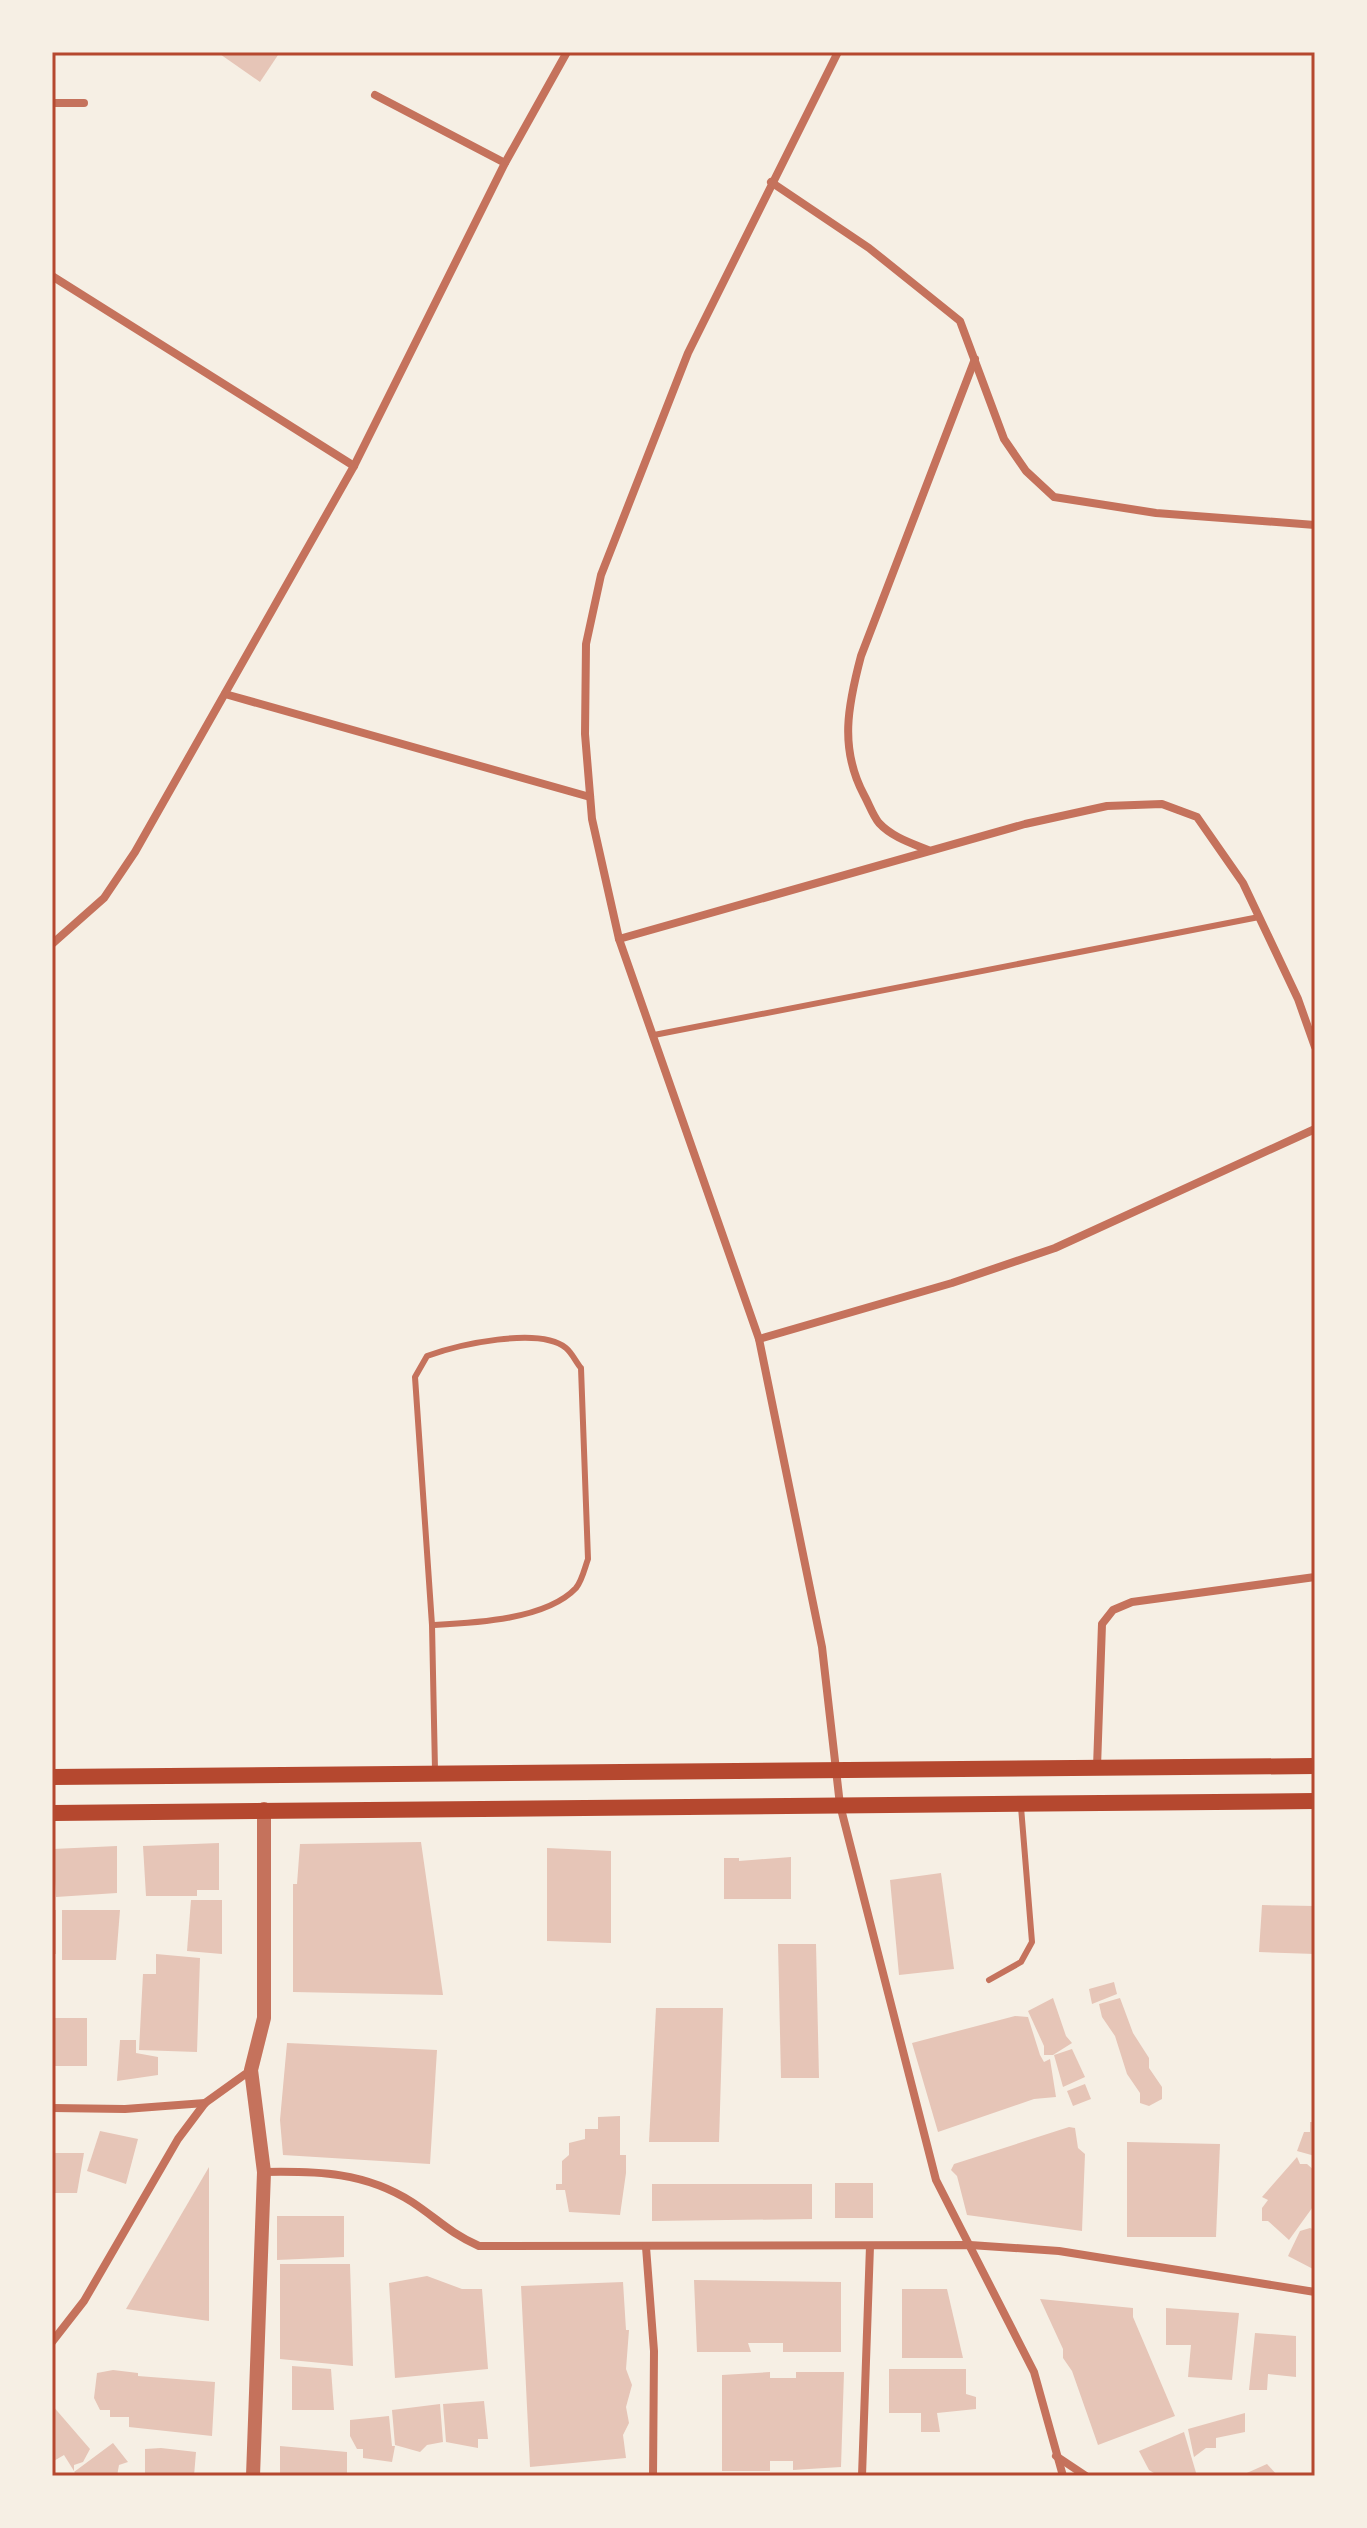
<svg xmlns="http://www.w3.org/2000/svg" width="1367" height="2528" font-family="Cabin,sans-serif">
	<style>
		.building { fill: #e6c5b7 }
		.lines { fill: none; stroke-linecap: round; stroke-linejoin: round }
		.service { stroke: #c5725c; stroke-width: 6 }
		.minor { stroke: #c5725c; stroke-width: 8 }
		.tertiary { stroke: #c5725c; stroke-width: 14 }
		.secondary { stroke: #b5482f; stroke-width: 16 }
		.neatline { fill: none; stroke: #b5482f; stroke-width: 3 }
	</style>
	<rect width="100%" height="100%" fill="#f6efe4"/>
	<g class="building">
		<path d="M217 52H280L260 82Z"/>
		<path d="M421 1842 443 1995 293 1992V1884H297L300 1844Z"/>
		<path d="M219 1843V1890H197V1896H146L143 1846Z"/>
		<path d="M117 1846V1893L56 1897 53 1849Z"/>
		<path d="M547 1848 611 1851V1943L547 1941Z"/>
		<path d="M791 1857V1899H724V1858H739V1861Z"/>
		<path d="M941 1873 954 1969 899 1975 890 1880Z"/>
		<path d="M191 1900H222V1954L187 1951Z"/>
		<path d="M1262 1905 1315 1906V1954L1259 1952Z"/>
		<rect x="52" y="1910" width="4" height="44"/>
		<path d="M62 1910H120L116 1960H62Z"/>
		<path d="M778 1944H816L819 2078H781Z"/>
		<path d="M156 1954 200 1958 197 2052 139 2050 143 1974H156Z"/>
		<path d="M1114 1982 1117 1994 1092 2004 1089 1989Z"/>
		<path d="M1053 1998 1066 2036 1072 2043 1053 2055H1044V2046L1028 2011Z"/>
		<path d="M1120 1998 1133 2033 1149 2058V2068L1162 2087V2099L1149 2106 1140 2103V2093L1127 2074 1115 2036 1102 2017 1099 2004Z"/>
		<path d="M656 2008H723L719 2142H649Z"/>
		<path d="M1015 2016 1028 2017 1040 2055 1044 2062 1050 2059 1056 2097 1034 2099 938 2132 912 2043Z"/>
		<rect x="52" y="2018" width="35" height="48"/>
		<path d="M120 2040H136V2053L158 2057V2075L117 2081Z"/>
		<path d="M287 2043 437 2050 430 2164 283 2155 280 2120Z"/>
		<path d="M1072 2049 1085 2077 1063 2087 1054 2055Z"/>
		<path d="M1085 2084 1091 2099 1073 2106 1067 2091Z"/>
		<path d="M620 2116V2155H626V2173L620 2215 569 2212 565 2190H556V2184H562V2161L569 2155V2143L585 2139V2129H598V2117Z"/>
		<path d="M1310 2122H1315V2156L1297 2151 1304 2132H1310Z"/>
		<path d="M1069 2127 1075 2128 1078 2148 1085 2154 1082 2231 967 2215 957 2176 951 2170 954 2164Z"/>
		<path d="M100 2131 138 2139 126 2184 87 2171Z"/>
		<path d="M1127 2142 1220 2144 1216 2237H1127Z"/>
		<path d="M53 2153H84L77 2193H52Z"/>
		<path d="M1297 2157 1300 2164H1307L1315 2171V2204L1289 2240 1268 2221H1262V2208L1268 2200 1262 2197Z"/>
		<path d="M209 2167V2321L126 2309Z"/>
		<rect x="835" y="2183" width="38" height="35"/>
		<path d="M652 2184H812V2219L652 2221Z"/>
		<path d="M277 2216H344V2257L277 2260Z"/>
		<path d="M1310 2228 1315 2230V2270L1288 2256 1300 2231Z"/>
		<path d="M280 2264H350L353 2366 280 2359Z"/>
		<path d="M427 2276 462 2289H482L488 2369 395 2378 389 2283Z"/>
		<path d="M694 2280 841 2282V2352H783V2343H748L751 2352H697Z"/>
		<path d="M623 2282 626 2330H629L626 2369 632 2385 626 2407 629 2423 623 2435 626 2458 530 2467 521 2286Z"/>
		<path d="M902 2289H947L963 2358H902Z"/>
		<path d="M1040 2299 1133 2308V2317L1175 2416 1098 2445 1072 2371 1063 2358V2349Z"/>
		<path d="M1166 2308 1239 2313 1232 2380 1188 2377 1191 2345H1166Z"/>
		<path d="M1255 2333 1296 2336V2377L1268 2374 1267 2390H1249Z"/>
		<path d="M292 2366 331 2369 334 2410H292Z"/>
		<path d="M889 2369H966V2394L976 2397V2409L937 2413 940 2432H921V2413H889Z"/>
		<path d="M113 2370 138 2373V2376L215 2382 212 2436 129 2427V2417H110V2410H100L94 2398 97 2373Z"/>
		<path d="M770 2372V2378H796V2372H844L841 2467 793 2470V2461H770V2471H722V2375Z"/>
		<path d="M484 2401 488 2439H478V2448L446 2442 443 2404Z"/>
		<path d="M440 2404 443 2442 427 2445 420 2452 395 2445 392 2410Z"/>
		<path d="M52 2405 90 2449 83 2462 74 2465V2471L64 2455 52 2462Z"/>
		<path d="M1245 2413V2432L1216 2438V2448H1206L1194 2457 1188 2429Z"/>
		<path d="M389 2416 392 2446H395L392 2462 363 2458V2449H357L350 2436V2420Z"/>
		<path d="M1184 2432 1197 2476H1159L1149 2470 1139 2451Z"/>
		<path d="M113 2443 128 2462 119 2465 117 2476H78L74 2472Z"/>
		<path d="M280 2446 347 2452V2476H280Z"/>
		<path d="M161 2448 196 2452 194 2476H145V2449Z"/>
		<path d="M1267 2464 1278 2476H1240Z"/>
	</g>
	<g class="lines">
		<g class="service">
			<path d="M654 1035 1259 917"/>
			<path d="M432 1625C473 1623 546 1620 576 1588 582 1581 585 1567 588 1559L581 1368C576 1362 572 1353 566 1348 539 1326 457 1345 427 1356L415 1377 432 1625 435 1770"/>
			<path d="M989 1980 1021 1962 1032 1942 1021 1807"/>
		</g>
		<g class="minor">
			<path d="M838 52 688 353 601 575 586 644 585 734 592 819 619 939 759 1339 822 1647 840 1805 936 2180 1034 2372 1063 2476"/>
			<path d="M375 95 505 163"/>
			<path d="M52 103H84"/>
			<path d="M771 182 869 248 960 321 1004 439 1026 471 1054 497 1156 513 1315 525"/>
			<path d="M52 276 354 466"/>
			<path d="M225 694 590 797"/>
			<path d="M928 850C911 843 892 837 879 823 873 816 869 804 864 795 839 748 848 705 861 656L975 359"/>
			<path d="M619 939 1025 824 1107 806 1162 804 1197 817 1243 883 1298 999 1315 1047"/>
			<path d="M52 944 104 898 135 852 354 466 505 163 567 52"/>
			<path d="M759 1339 952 1283 1055 1248 1315 1129"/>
			<path d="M1097 1767 1102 1624 1113 1610 1132 1602 1315 1577"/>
			<path d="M52 2108 125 2109 205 2103"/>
			<path d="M264 2172C318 2171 365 2172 412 2202 438 2219 448 2232 479 2246L970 2245 1059 2251 1315 2292"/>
			<path d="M646 2247 654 2351 653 2476"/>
			<path d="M52 2342 84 2301 178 2139 205 2103 251 2070"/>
			<path d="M1056 2456 1086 2476"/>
			<path d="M862 2476 870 2246"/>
		</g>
		<path class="tertiary" d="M253 2476 264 2172 251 2070 264 2018V1809"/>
		<g class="secondary">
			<path d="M52 1777 1315 1766"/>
			<path d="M52 1813 1315 1801"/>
		</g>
	</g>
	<rect width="1367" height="2528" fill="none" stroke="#f6efe4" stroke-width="108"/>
	<rect x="54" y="54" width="1259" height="2420" class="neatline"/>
</svg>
